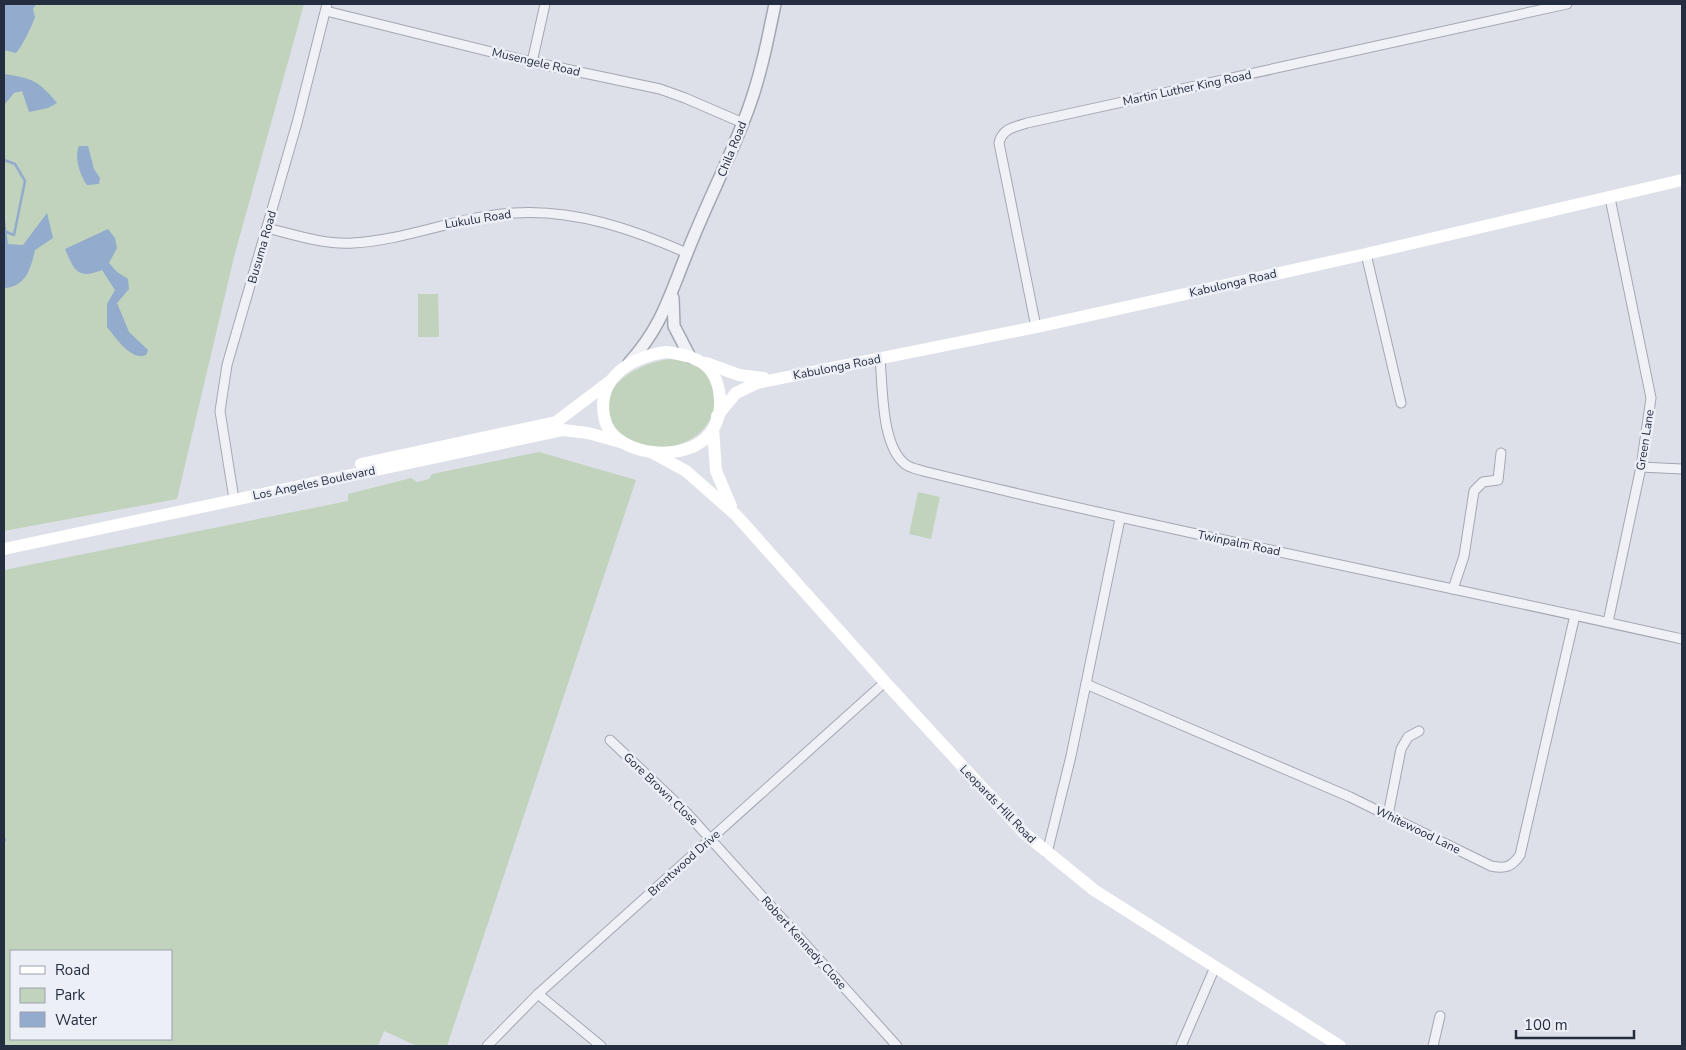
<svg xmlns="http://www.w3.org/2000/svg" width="1686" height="1050" font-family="'Nunito Sans',sans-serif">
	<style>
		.green { fill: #c1d3bd; fill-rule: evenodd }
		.water { fill: #93abcc }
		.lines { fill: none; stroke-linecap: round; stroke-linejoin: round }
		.stream { stroke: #93abcc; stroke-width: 2.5 }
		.minor-casing { stroke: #a2a7b2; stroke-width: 11 }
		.tertiary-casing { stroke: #a2a7b2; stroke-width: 14 }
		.minor { stroke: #f0f1f6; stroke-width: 9 }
		.tertiary { stroke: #f0f1f6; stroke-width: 11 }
		.secondary { stroke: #fff; stroke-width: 12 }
		.labels { text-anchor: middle; stroke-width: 5; stroke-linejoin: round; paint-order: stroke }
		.street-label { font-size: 12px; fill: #252d40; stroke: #eceff6 }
	</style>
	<rect width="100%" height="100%" fill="#dde0e8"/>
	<g class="green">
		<path d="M4 4H304L234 257 177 499 4 531Z"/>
		<path d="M418 294H438L439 337H418Z"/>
		<path d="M677 358C684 361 693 363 699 367 708 373 714 386 715 396 717 437 668 459 633 442 625 438 618 432 610 427 610 419 607 407 609 399 616 372 654 360 677 358Z"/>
		<path d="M539 452 636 480 447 1046H417L384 1031 378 1046H4V570L348 501V494L411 478 417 482 429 479 432 474ZM11 951H171V1039H11Z"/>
		<path d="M918 492 940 497 931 539 909 534Z"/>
	</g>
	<g class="water">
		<path d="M4 4H36L33 9 35 17C32 26 22 47 16 53L4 50Z"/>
		<path d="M4 74C32 78 39 81 57 103L48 108 29 112 22 91 14 93 4 105Z"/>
		<path d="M79 146H88L94 169 100 178 99 184 87 185C80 175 74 158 79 146Z"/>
		<path d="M4 212 8 244 23 245 47 213 53 238 35 250C31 268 26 287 4 288Z"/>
		<path d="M108 229 115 238 117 248 109 263 117 272 128 279 129 289 117 303 129 332 148 350 146 355C131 361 116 338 107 327V304L115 290 102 270C77 280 74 270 65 249Z"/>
	</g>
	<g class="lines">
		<g class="stream">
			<path d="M4 160 15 164 25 181 14 235 4 231"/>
			<path d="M4 839 5 840"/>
		</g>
		<g class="minor-casing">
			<g id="minor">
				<path d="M326 11 532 62 660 89 685 98 743 123"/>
				<path d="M532 62 545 4"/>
				<path d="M267 228C295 235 325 245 353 243 408 240 459 216 514 213 574 209 632 229 687 253"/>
				<path d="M1366 254 1401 403"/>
				<path d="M1036 327 999 143C1002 129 1014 127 1027 123L1567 4"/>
				<path d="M880 359C883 388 881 445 905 464 910 468 917 469 923 471 1175 533 1430 582 1682 639"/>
				<path d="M1641 467 1682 469"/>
				<path d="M233 493 220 411 227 365 297 123 327 4"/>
				<path d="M1453 589 1464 556 1474 491 1483 482 1498 480 1501 453"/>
				<path d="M1608 622 1641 467 1651 398 1610 198"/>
				<path d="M1086 684 1350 797 1491 866C1505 869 1512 867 1520 855L1575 615"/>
				<path d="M610 740 686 812 897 1046"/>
				<path d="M1388 815 1401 749 1408 737 1419 731"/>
				<path d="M1047 853 1071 756 1120 519"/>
				<path d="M538 994 601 1046"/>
				<path d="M487 1046 538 994 885 682"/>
				<path d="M1181 1046 1215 967"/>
				<path d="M1433 1046 1440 1016"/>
			</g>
		</g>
		<g class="tertiary-casing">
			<g id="tertiary">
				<path d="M673 298 674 326 690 357"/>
				<path d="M629 363C662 326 669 297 687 253 706 204 731 157 749 107 761 74 768 38 775 4"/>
			</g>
		</g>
		<use href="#minor" class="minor"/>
		<use href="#tertiary" class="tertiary"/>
		<g class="secondary">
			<path d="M666 352C678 354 689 355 699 361 721 372 726 408 713 429 696 457 649 458 624 443 613 437 606 428 604 416 597 377 632 357 666 352Z"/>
			<path d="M706 363 739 375 764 378"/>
			<path d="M717 416 736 393 757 383 1036 327 1366 254 1682 180"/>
			<path d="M713 429 716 471 731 506"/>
			<path d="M651 452 686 471 736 515 885 682 1024 833 1094 890 1340 1046"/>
			<path d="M361 464 556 422 609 382"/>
			<path d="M4 549 563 430 588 433 624 443"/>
		</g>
	</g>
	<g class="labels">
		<g class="street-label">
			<text transform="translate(536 62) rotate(13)" y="4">Musengele Road</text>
			<text transform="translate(1187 88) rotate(-12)" y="4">Martin Luther King Road</text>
			<text transform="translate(732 149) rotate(-68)" y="4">Chila Road</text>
			<text transform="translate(478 219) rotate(-9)" y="4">Lukulu Road</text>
			<text transform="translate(262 247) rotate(-74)" y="4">Busuma Road</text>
			<text transform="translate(1233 283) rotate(-13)" y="4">Kabulonga Road</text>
			<text transform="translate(837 367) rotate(-11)" y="4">Kabulonga Road</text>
			<text transform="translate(1645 440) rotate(-81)" y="4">Green Lane</text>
			<text transform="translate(314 483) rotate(-12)" y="4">Los Angeles Boulevard</text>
			<text transform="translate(1239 543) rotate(12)" y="4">Twinpalm Road</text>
			<text transform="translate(661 789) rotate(44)" y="4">Gore Brown Close</text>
			<text transform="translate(998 804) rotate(46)" y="4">Leopards Hill Road</text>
			<text transform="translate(1418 830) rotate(26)" y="4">Whitewood Lane</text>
			<text transform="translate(684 863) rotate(-42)" y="4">Brentwood Drive</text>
			<text transform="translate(804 943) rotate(48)" y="4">Robert Kennedy Close</text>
		</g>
	</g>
	<rect width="1686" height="1050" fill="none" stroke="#252d40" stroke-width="10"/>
	<rect x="10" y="950" width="162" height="90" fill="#eceff6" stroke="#9ca1ad"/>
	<rect x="20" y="966" width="25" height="8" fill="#ffffff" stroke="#9ca1ad"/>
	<text x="55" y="975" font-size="15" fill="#252d40">Road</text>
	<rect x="20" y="988" width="25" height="15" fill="#c1d3bd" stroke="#9ca1ad"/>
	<text x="55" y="1000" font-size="15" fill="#252d40">Park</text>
	<rect x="20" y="1012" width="25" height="15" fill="#93abcc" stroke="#9ca1ad"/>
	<text x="55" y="1025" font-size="15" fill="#252d40">Water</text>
	<path d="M1516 1030v8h118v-8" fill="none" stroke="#252d40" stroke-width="2.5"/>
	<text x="1524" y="1030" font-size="15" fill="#252d40" stroke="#eceff6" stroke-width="4" paint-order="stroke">100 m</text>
</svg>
